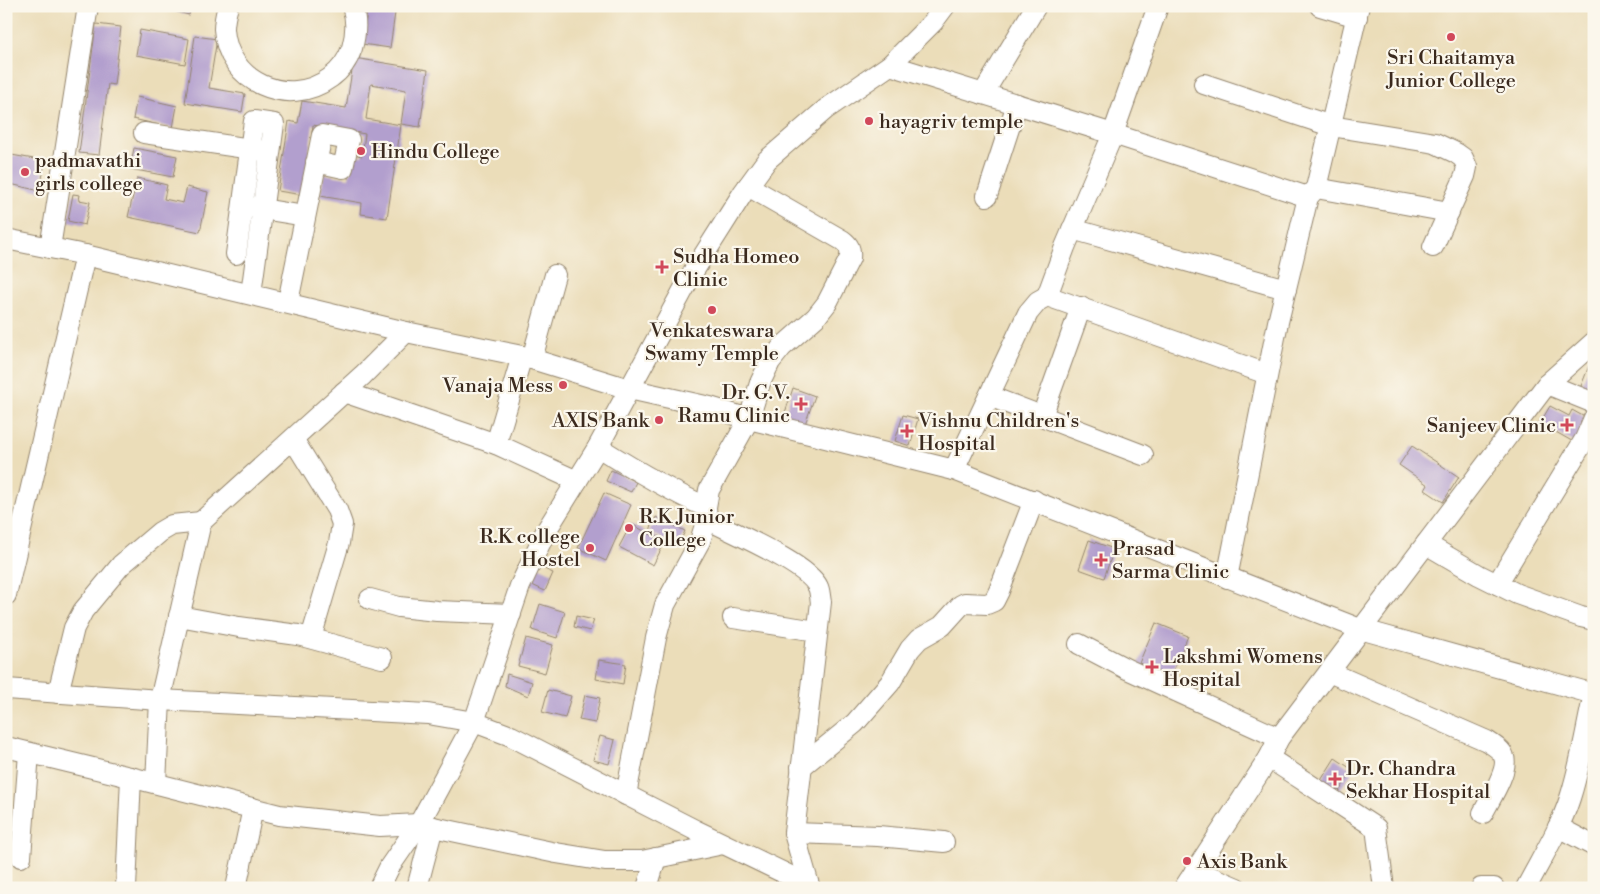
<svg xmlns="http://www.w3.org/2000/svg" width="1600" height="894" font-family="'Libre Bodoni',serif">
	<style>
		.building { fill: #b29fce }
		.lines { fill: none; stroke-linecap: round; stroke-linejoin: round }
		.minor-casing { stroke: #93846c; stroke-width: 22 }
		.minor { stroke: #fff; stroke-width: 20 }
		.poi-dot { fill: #d1495b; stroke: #fbf7ec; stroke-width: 2 }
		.labels { text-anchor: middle; stroke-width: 4.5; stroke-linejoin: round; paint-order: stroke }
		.poi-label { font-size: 20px; fill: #3b2a1e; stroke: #fbf7ec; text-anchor: start }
	</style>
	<rect width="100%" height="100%" fill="#fbf7ec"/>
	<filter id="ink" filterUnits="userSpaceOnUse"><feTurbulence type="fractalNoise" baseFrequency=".02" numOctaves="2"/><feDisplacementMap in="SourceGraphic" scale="10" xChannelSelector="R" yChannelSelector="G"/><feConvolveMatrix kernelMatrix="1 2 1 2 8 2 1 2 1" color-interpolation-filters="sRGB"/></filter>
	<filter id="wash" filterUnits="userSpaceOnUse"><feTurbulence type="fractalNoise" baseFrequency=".0096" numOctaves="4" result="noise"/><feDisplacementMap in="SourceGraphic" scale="20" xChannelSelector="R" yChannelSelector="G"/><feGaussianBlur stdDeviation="1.12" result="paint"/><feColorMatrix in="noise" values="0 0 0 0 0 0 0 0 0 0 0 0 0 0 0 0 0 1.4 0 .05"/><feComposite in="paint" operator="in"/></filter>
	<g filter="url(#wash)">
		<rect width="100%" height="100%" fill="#ebddb9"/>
		<g id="blocks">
			<g class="building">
				<path d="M154 6H191L189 15Z"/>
				<path d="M368 6H396L390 48 362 44Z"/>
				<path d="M96 24 121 27 114 85 108 84 99 155 79 153Z"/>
				<path d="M140 30 189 39 185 64 136 55Z"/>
				<path d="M195 36 217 39 209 88 245 94 242 112 185 103Z"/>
				<path d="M354 58 428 70 420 127 401 124 406 90 371 84 366 119 401 125 387 218 361 214 362 203 320 196 324 174 349 178 353 154 362 156 365 134 313 125 303 195 278 191 289 121 298 123 302 101 346 108Z"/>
				<path d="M137 97 177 106 173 128 133 119Z"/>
				<path d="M134 148 177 156 173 177 130 169Z"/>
				<path d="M6 154 45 161 40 191 6 183Z"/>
				<path d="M137 178 167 185 164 199 183 203 187 187 208 192 200 232 128 217Z"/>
				<path d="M73 194 80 195 79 200 90 202 85 225 68 221Z"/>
				<path d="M1589 366 1594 367V397L1579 391Z"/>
				<path d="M793 388 815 396 804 427 783 419Z"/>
				<path d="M1550 406 1569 416 1572 410 1590 420 1577 444 1540 423Z"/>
				<path d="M903 415 918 419 910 446 895 441Z"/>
				<path d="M1412 446 1459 477 1443 502 1425 490 1428 485 1399 465Z"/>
				<path d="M611 470 636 482 631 492 606 481Z"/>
				<path d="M604 493 631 505 606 561 578 548Z"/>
				<path d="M656 517 685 531 678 546 649 532Z"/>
				<path d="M631 524 665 542 653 565 619 547Z"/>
				<path d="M1089 540 1114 549 1104 578 1079 569Z"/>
				<path d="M538 566 553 573 545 591 530 584Z"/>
				<path d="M540 604 565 612 557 638 532 630Z"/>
				<path d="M576 616 594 620 590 631 574 627Z"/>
				<path d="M1156 623 1188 636 1169 681 1137 668Z"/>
				<path d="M526 638 553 645 545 673 518 666Z"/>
				<path d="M599 660 626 664 623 684 596 679Z"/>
				<path d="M507 674 532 682 528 696 505 686Z"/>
				<path d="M548 690 571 696 565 718 542 712Z"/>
				<path d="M585 695 600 698 595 723 579 720Z"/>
				<path d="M600 736 615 740 609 764 593 760Z"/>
				<path d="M1335 758 1353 770 1336 796 1318 785Z"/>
			</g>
		</g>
	</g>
	<g filter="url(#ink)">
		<use href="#blocks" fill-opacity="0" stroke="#93846c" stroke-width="1"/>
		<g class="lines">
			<g class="minor-casing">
				<g id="minor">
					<path d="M228 6C226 13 224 22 224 29 227 82 288 109 330 78 340 71 348 60 352 48 356 34 357 20 352 6"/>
					<path d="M1320 6 1357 17"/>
					<path d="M890 65 1113 134 1308 197"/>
					<path d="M1204 84 1331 126 1435 143 1456 153 1463 158 1467 167 1465 176 1433 247"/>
					<path d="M983 94 1036 6"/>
					<path d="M144 133 264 151"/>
					<path d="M1316 188 1449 212"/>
					<path d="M987 196 1017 104"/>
					<path d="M250 207 305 216"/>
					<path d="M1072 229 1286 289"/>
					<path d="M6 239 85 255 406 332 522 356 629 389 710 407 749 419 954 470 1360 629 1594 694"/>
					<path d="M50 248 88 6"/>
					<path d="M236 254 254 121 274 124 251 294"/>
					<path d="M1047 296 1065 247 1113 134 1158 6"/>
					<path d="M288 302 322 135 349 140 343 168 316 162"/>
					<path d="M532 359 555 275"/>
					<path d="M1547 384 1594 403"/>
					<path d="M344 392 496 444 577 481"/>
					<path d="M989 396 1143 455"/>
					<path d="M1042 416 1081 307"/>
					<path d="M293 439 337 510 342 524 339 543 311 638"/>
					<path d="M496 444 522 356"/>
					<path d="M598 447C633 469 668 490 706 507"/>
					<path d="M954 470 1028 313 1038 301 1047 296 1267 374"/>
					<path d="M707 519C731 532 808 564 818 587 820 591 820 598 821 602L794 833 809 885"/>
					<path d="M1426 544 1479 575 1517 594 1581 617 1594 620"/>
					<path d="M1227 578 1278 322 1308 197 1316 188 1359 6"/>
					<path d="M1497 584 1585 439 1594 418"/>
					<path d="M6 595 85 255"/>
					<path d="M370 599 399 607 437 611 511 614"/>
					<path d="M179 616 239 627 298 635 382 658"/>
					<path d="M733 618 817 631"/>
					<path d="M1079 644 1127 669 1279 738"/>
					<path d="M1329 672 1487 741C1493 745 1502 750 1504 757 1509 770 1489 801 1483 813"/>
					<path d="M6 689 160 700 428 714 474 722 511 736 695 830 809 885 810 888"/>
					<path d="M58 693 74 628 83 611 121 565 160 532 172 525 201 522"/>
					<path d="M6 747 138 779 279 815 380 826 419 824 556 853 605 861H642L723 844"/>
					<path d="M1269 758 1376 828 1384 888"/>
					<path d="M801 767 855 723 890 683 910 649 919 639 942 626 961 605 965 603 987 604 994 601 999 591 1034 500"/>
					<path d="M156 783 160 700 201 522 363 375 406 332"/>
					<path d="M626 795 656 638 665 605 700 541 707 519 706 507 709 490 749 419 760 383 770 362 782 347 816 317 827 303 850 258C851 249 849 245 842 240L748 186"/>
					<path d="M1558 827 1594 846"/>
					<path d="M794 833 878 836 944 842"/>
					<path d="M21 857 29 753"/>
					<path d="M1195 870 1237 888"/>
					<path d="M126 888 131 777"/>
					<path d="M236 888 253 808"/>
					<path d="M379 888 390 866 419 824 474 722 520 586 546 531 598 447 693 272 743 193 767 160 826 109 890 65 933 22 945 6"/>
					<path d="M417 888 433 827"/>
					<path d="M647 888 656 858"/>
					<path d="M1184 888 1269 758 1279 738 1547 384 1594 342"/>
					<path d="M1481 888H1494"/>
					<path d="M1526 888C1541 859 1560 829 1570 798 1581 764 1586 729 1594 694"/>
				</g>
			</g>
			<use href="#minor" class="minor"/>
		</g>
	</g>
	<g class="poi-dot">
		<circle cx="1451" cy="37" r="5"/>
		<circle cx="869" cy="121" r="5"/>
		<circle cx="361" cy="151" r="5"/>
		<circle cx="25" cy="172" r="5"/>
		<path d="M659.5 259.5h5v5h5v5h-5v5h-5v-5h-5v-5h5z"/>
		<circle cx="712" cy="310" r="5"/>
		<circle cx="563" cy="385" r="5"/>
		<path d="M798.5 396.5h5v5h5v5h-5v5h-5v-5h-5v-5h5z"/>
		<circle cx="659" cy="420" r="5"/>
		<path d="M1564.5 417.5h5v5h5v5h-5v5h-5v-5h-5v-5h5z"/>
		<path d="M904.5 423.5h5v5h5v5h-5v5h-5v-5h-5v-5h5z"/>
		<circle cx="629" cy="528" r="5"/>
		<circle cx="590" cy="548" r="5"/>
		<path d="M1098.5 552.5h5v5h5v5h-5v5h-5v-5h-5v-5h5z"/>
		<path d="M1149.5 659.5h5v5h5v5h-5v5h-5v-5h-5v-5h5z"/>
		<path d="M1332.5 771.5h5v5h5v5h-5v5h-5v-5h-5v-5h5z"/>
		<circle cx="1187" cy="861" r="5"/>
	</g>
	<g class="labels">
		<g class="poi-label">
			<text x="1451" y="64" text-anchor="middle">Sri Chaitamya<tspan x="1451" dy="23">Junior College</tspan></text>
			<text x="879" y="128">hayagriv temple</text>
			<text x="371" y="158">Hindu College</text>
			<text x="35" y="167">padmavathi<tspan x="35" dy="23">girls college</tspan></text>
			<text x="673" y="263">Sudha Homeo<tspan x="673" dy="23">Clinic</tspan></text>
			<text x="712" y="337" text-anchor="middle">Venkateswara<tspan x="712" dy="23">Swamy Temple</tspan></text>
			<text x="553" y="392" text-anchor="end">Vanaja Mess</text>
			<text x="790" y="399" text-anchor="end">Dr. G.V.<tspan x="790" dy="23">Ramu Clinic</tspan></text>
			<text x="649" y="427" text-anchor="end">AXIS Bank</text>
			<text x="918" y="427">Vishnu Children's<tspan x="918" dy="23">Hospital</tspan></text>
			<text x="1556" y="432" text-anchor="end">Sanjeev Clinic</text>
			<text x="639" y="523">R.K Junior<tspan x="639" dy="23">College</tspan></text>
			<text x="580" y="543" text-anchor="end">R.K college<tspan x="580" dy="23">Hostel</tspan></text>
			<text x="1112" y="555">Prasad<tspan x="1112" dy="23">Sarma Clinic</tspan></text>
			<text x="1163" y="663">Lakshmi Womens<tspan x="1163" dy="23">Hospital</tspan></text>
			<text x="1346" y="775">Dr. Chandra<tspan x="1346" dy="23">Sekhar Hospital</tspan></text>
			<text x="1197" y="868">Axis Bank</text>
		</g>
	</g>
	<rect width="1600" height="894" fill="none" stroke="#fbf7ec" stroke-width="25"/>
</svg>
